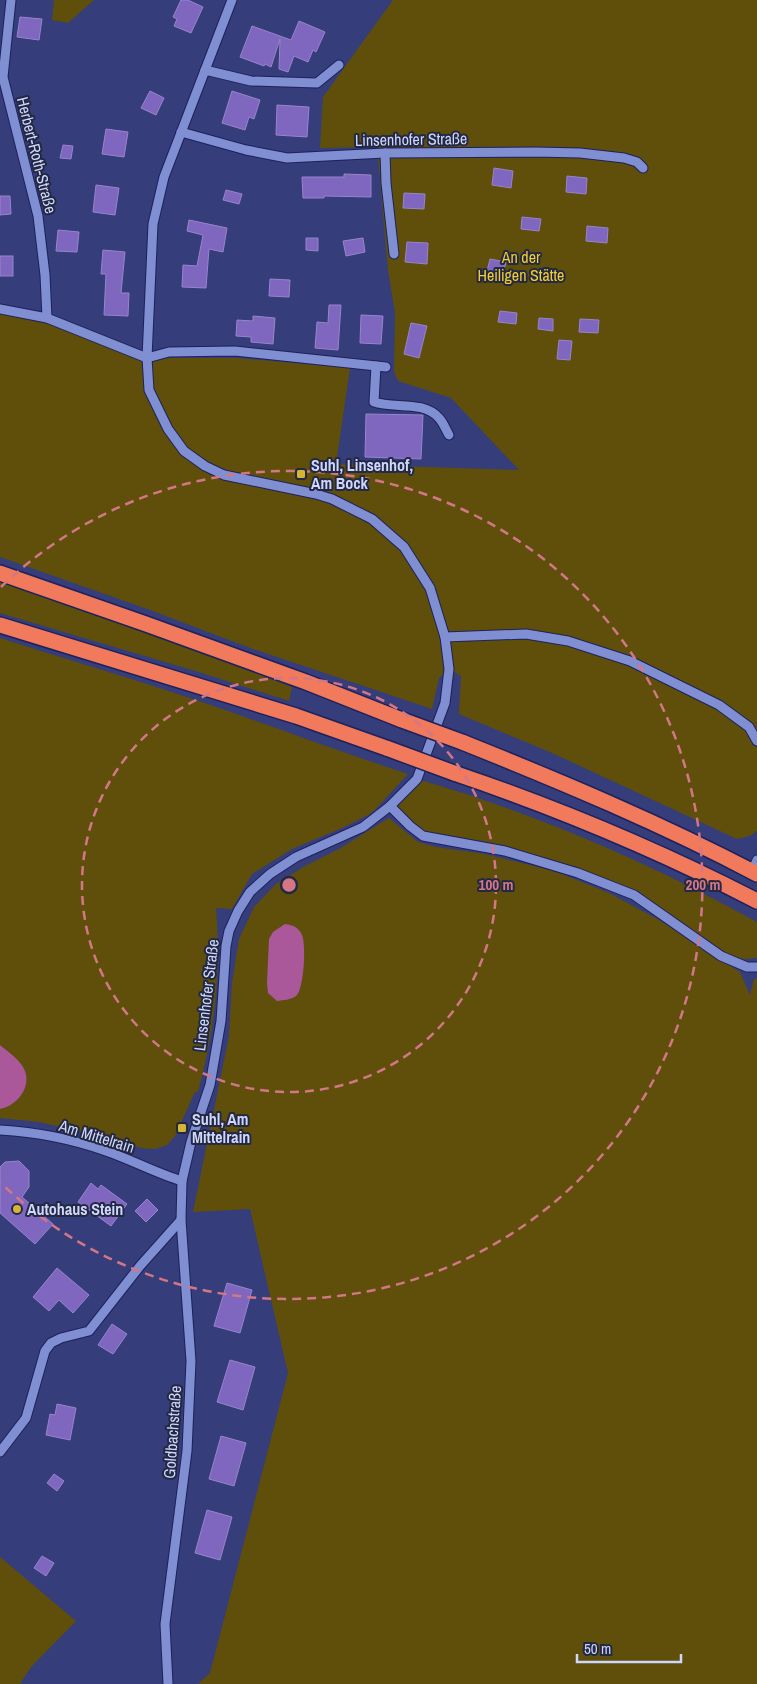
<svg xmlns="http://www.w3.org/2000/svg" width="757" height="1684" font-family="'Archivo Narrow',sans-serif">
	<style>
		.green { fill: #5f4f0b }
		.water { fill: #aa589a }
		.building { fill: #7f66bf; stroke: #9785cb }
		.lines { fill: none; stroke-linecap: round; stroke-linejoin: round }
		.minor-casing { stroke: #1d215c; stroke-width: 11 }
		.highway-casing { stroke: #1d215c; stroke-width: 18 }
		.minor { stroke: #808ed2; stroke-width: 9 }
		.highway { stroke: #f1795c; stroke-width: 15 }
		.highway-bridge-casing { stroke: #1d215c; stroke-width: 18; stroke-linecap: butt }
		.highway-bridge { stroke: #f1795c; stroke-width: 15 }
		.ring { fill: none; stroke: #d37787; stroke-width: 2.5; stroke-dasharray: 9 6 }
		.poi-dot { fill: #d5b535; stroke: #232843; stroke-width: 2 }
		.labels { text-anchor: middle; stroke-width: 4; stroke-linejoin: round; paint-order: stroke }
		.street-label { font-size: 16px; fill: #cfd7fc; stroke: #232843 }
		.park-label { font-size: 16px; fill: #f3ce30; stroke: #232843 }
		.poi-label { font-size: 16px; font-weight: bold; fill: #cfd7fc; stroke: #232843; text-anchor: start }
		.centre { fill: #d37787; stroke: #232843; stroke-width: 2.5 }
		.ring-label { font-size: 15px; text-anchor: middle; font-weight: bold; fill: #d37787; stroke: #232843; stroke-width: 4; stroke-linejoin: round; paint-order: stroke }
	</style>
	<rect width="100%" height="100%" fill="#353d7a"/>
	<g class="green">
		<path d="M54 0H94L68 23 52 20Z"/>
		<path d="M393 0H757V831L750 836 737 839 552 753 459 714 461 676 449 669 439 678 432 709 253 649 150 610 0 557V309L47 318 147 358H236L350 368 336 464 519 470 451 398 398 381 394 372 395 313 388 270 377 147 320 148 323 97Z"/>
		<path d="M0 582 147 632 292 687 289 701 202 673 0 613Z"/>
		<path d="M0 638C65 659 131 678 196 700 267 724 337 751 408 774L372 813 342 828 292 849 252 874 232 909 216 908C221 975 215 1028 198 1092H195L175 1136 167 1145 155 1149 141 1148 109 1138 39 1122 0 1118V1109L18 1100 22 1065 0 1045Z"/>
		<path d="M417 779C535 813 649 862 757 922V958L746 959 721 956 634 895 578 873 423 836 390 806Z"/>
		<path d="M389 818 418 842 436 847 485 854 554 871 609 893 659 920 740 972 750 995 754 979 757 978V1684H198L210 1673 288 1373 250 1209 193 1212 229 1036 232 983 239 939 254 907 276 884 305 866 339 849Z"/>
		<path d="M0 1557 76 1621 31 1667 20 1684H0Z"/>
	</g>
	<g class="water">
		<path d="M285 924C291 925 297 926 301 933 307 941 304 990 296 996 291 1000 283 1000 277 1001L268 993 267 983 269 939 273 932Z"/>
		<path d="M0 1045C7 1051 16 1057 21 1064 35 1082 20 1105 0 1109Z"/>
	</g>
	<g class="building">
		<path d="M181 0H188L203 7 191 33 174 26 177 19 173 17Z"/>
		<path d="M20 17 42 19 39 40 17 37Z"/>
		<path d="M299 21 325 32 316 52 313 50 308 62 294 56 288 72 279 69 280 39 271 67 265 64 264 66 240 57 252 26 291 40Z"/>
		<path d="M150 91 164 98 156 115 141 108Z"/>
		<path d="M232 91 260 100 254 119 249 117 245 130 222 123Z"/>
		<path d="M277 105 309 107 307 137 276 135Z"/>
		<path d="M106 129 128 132 124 157 102 154Z"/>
		<path d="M63 145 73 146 71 159 60 158Z"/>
		<path d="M494 168 513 171 511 188 492 185Z"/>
		<path d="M344 174 371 175V197L324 196V198H303L302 177H344Z"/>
		<path d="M567 176 587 178 586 194 566 192Z"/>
		<path d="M96 185 119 188 115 215 93 212Z"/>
		<path d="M226 190 242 194 239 204 223 200Z"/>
		<path d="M404 193 425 194 424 209 403 208Z"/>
		<path d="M0 196H10L11 214 0 215Z"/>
		<path d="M522 217 541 219 539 231 521 229Z"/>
		<path d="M189 220 227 228 223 252 209 249 206 288 182 287 183 265 197 266 203 235 187 231Z"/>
		<path d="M587 226 608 228 607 243 586 241Z"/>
		<path d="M58 230 79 232 77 252 56 251Z"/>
		<path d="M306 238H318V251L306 250Z"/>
		<path d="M363 238 365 252 346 256 343 241Z"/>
		<path d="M407 242 428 243 427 264 405 262Z"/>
		<path d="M103 250 125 252 121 293H129L128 316 104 315 106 274H101Z"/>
		<rect x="0" y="256" width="13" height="20"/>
		<path d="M490 259 506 262 503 274 487 271Z"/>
		<path d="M270 279 290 280 289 297 269 296Z"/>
		<path d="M329 305H341L338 350 315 348 317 322 328 323Z"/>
		<path d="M500 311 517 313 516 324 498 322Z"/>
		<path d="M361 315 383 316 381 344 360 343Z"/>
		<path d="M253 316 275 318 273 344 251 342V337L236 336 237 320 253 321Z"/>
		<path d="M539 318 553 319V331L538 329Z"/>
		<path d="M580 319 599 320 598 333 579 332Z"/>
		<path d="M411 323 427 326 419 358 404 354Z"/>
		<path d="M559 340 572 341 570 360 557 359Z"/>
		<path d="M366 414 423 415 421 459 365 457Z"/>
		<path d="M19 1161 29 1171V1187L22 1197 53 1224 35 1244 0 1213V1167L5 1162Z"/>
		<path d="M91 1183 98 1189 101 1185 127 1204 111 1226 78 1202Z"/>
		<path d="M147 1199 158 1210 146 1222 135 1211Z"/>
		<path d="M57 1268 89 1295 73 1313 59 1300 49 1311 33 1297Z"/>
		<path d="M227 1283 252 1290 240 1333 214 1326Z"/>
		<path d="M112 1324 127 1334 113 1354 98 1345Z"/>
		<path d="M230 1360 255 1367 243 1410 217 1402Z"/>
		<path d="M57 1404 76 1408 70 1440 46 1435 50 1414 55 1415Z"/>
		<path d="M221 1436 246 1443 234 1486 209 1479Z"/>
		<path d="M54 1474 64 1481 57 1491 47 1483Z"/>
		<path d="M207 1510 232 1517 220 1560 195 1553Z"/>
		<path d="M42 1556 54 1563 46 1576 34 1568Z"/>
	</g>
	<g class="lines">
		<g class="minor-casing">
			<g id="minor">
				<path d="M11 0 3 77 38 216 45 275 47 318"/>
				<path d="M205 70 251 81 317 83 339 65"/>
				<path d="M181 132 246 150 287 158 385 153 536 152 580 153 624 158 637 162 643 168"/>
				<path d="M385 153 386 183 394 254"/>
				<path d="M0 309 47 318 147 358"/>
				<path d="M147 358 169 352 235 351 386 367"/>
				<path d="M376 366 374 402C394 409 423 400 439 418 443 422 446 430 449 435"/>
				<path d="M445 637 526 634 568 641 630 661 719 705 749 727 757 741"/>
				<path d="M390 806 410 826 423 836 505 851 578 873 634 895 721 956 747 967H757"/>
				<path d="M752 872 757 860"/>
				<path d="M0 1130C36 1132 72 1139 106 1151 132 1160 156 1173 182 1181"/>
				<path d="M0 1452 26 1418 45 1351 51 1343 61 1338 89 1331 140 1266 181 1220"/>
				<path d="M168 1684 165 1624 187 1451 191 1361 181 1220 182 1181 191 1142 210 1085 221 1021 226 946 229 931 238 911 250 892 270 874 296 857 363 827 390 806 417 779 445 703 449 669 445 637 430 588 404 547 372 519 332 499 316 494 224 475 205 466 184 451 168 429 149 390 147 358 153 224 164 177 232 0"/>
			</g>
		</g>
		<g class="highway-casing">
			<g id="highway">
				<path d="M0 573 146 624 306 682 402 720"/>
				<path d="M0 625 296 716 389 749"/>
				<path d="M462 742C562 782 662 824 757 874"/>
				<path d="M454 773C560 809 658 850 757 901"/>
			</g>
		</g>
		<use href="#minor" class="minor"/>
		<use href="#highway" class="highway"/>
		<g class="highway-bridge-casing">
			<g id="highway-bridge">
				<path d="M402 720 462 742"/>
				<path d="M389 749 454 773"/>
			</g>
		</g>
		<use href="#highway-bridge" class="highway-bridge"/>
	</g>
	<g class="ring">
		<circle cx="289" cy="885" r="207"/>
		<path d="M1 587A414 414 0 1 1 1 1183"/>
	</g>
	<g class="poi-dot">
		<rect x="296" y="469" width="10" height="10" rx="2.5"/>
		<rect x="177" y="1123" width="10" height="10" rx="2.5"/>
		<circle cx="17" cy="1209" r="5"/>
	</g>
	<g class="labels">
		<g class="street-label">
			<text transform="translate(411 139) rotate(-1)" y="6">Linsenhofer Straße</text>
			<text transform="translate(37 155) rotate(76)" y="6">Herbert-Roth-Straße</text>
			<text transform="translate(206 995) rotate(-83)" y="6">Linsenhofer Straße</text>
			<text transform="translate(97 1136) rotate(17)" y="6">Am Mittelrain</text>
			<text transform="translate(172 1432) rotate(-86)" y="6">Goldbachstraße</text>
		</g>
		<g class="park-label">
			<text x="521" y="263">An der<tspan x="521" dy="18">Heiligen Stätte</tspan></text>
		</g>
		<g class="poi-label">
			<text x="311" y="471">Suhl, Linsenhof,<tspan x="311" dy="18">Am Bock</tspan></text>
			<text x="192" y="1125">Suhl, Am<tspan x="192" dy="18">Mittelrain</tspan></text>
			<text x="27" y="1215">Autohaus Stein</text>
		</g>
	</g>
	<circle cx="289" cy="885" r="8" class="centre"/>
	<g class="ring-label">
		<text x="496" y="890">100 m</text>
		<text x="703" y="890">200 m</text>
	</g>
	<path d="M577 1654v8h104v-8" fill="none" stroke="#cfd7fc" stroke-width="2.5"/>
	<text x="584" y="1654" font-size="15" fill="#cfd7fc" stroke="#232843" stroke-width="4" paint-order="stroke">50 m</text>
</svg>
